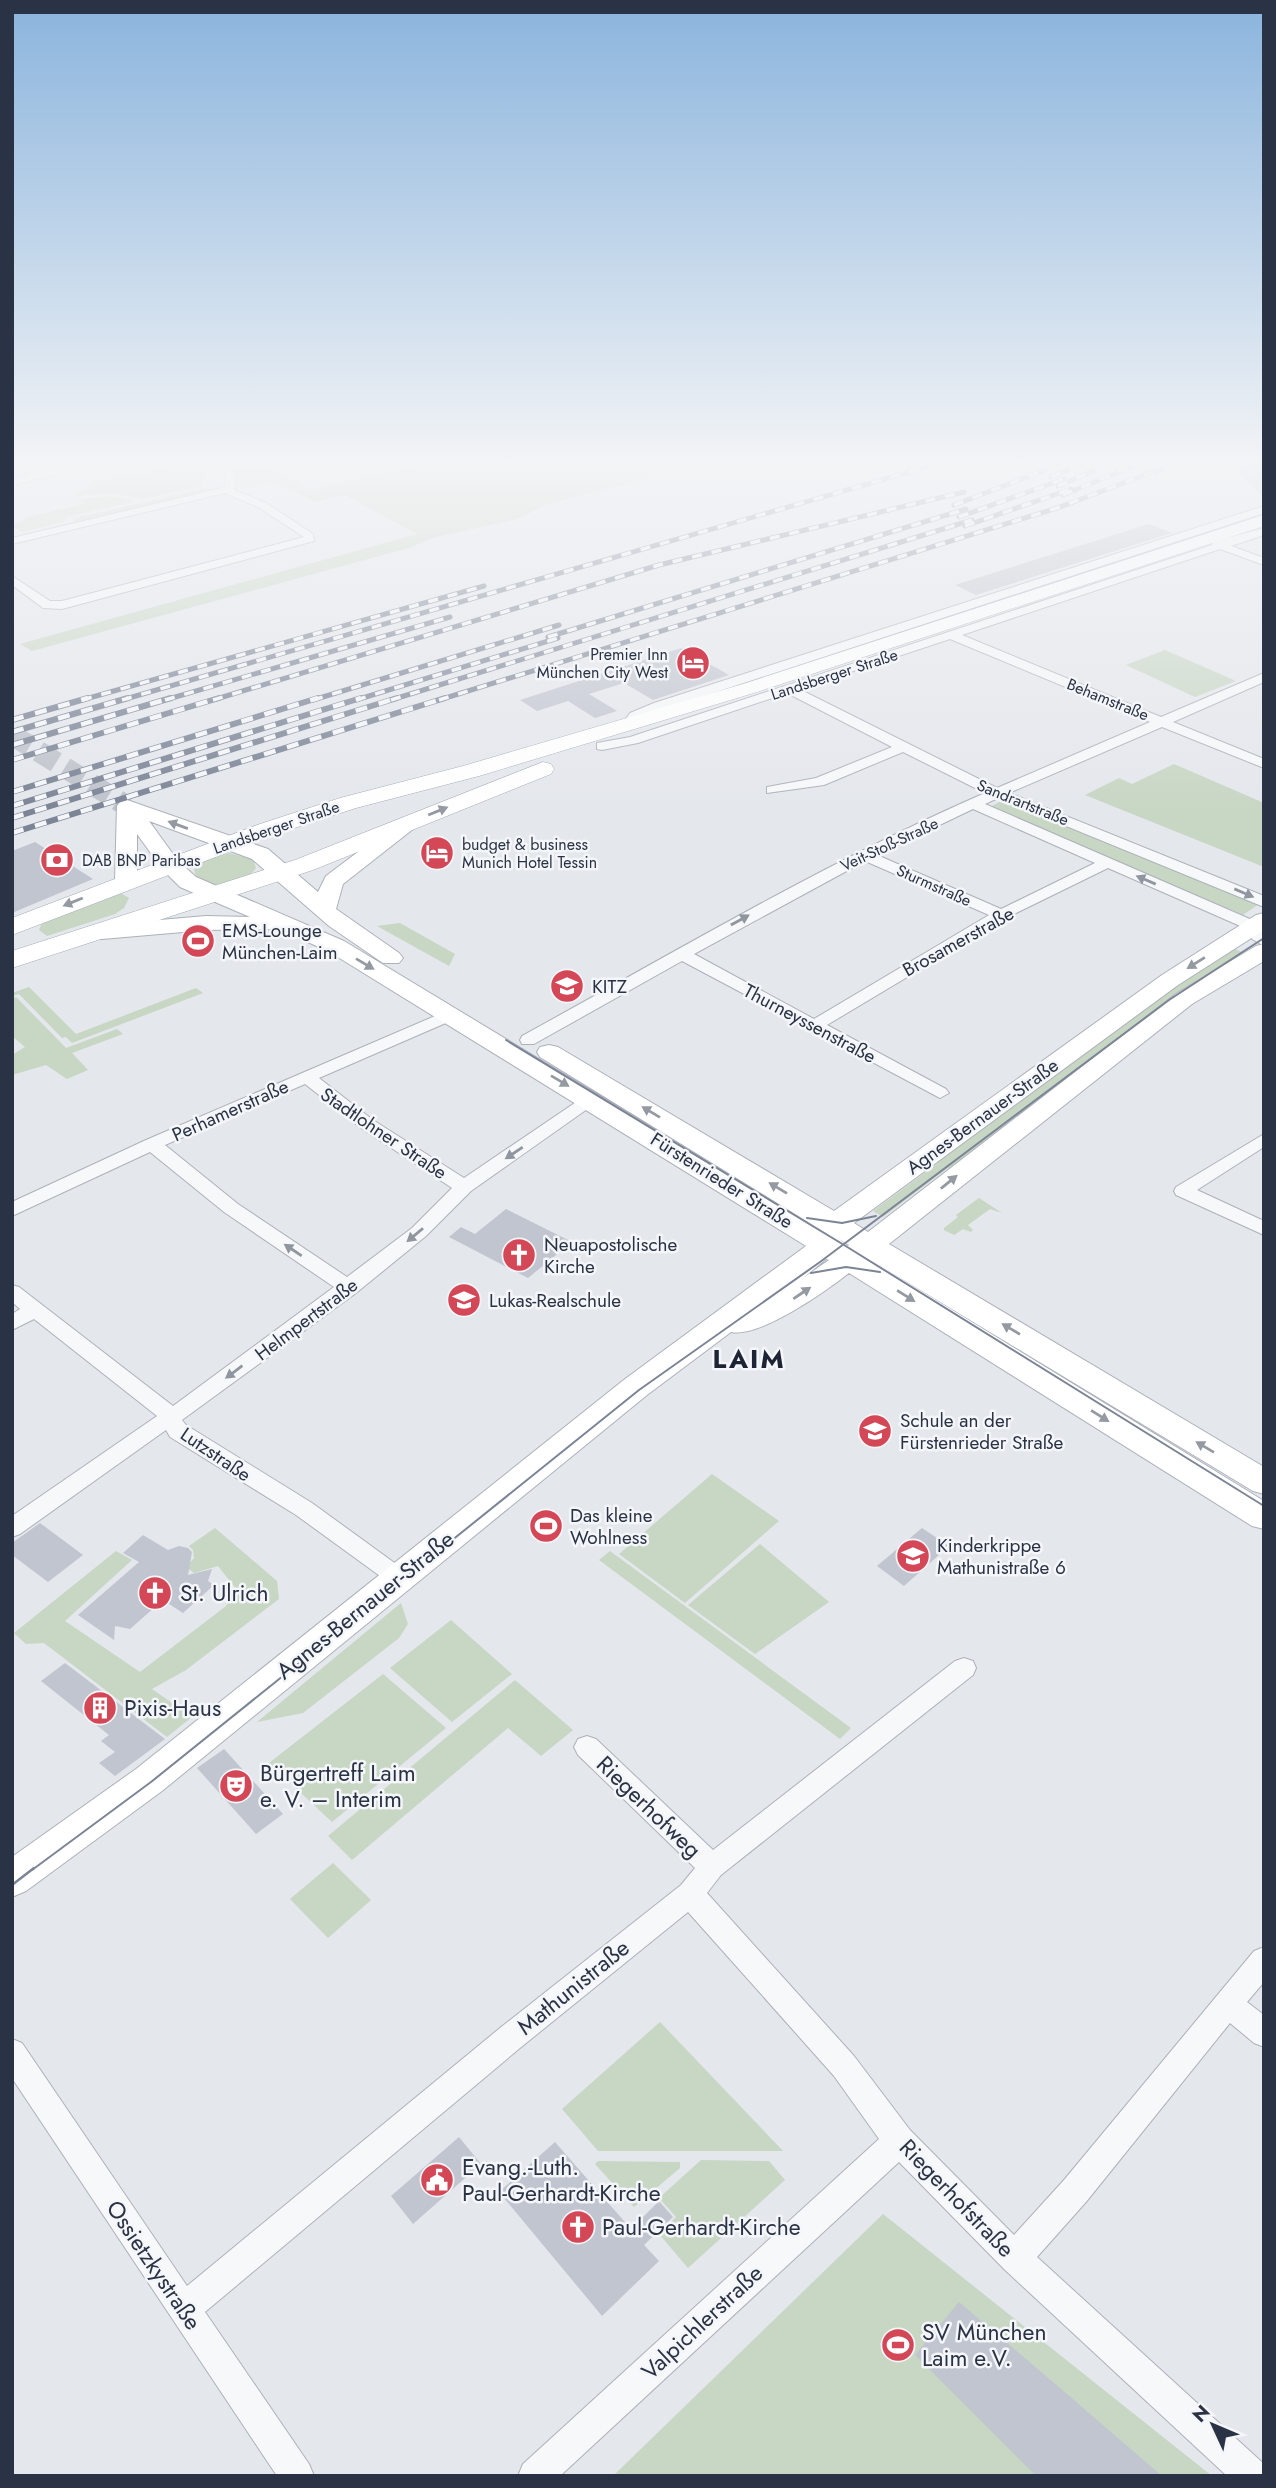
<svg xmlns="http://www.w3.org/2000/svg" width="1276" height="2488" font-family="Jost,sans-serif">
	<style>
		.green { fill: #c8d6c4 }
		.building { fill: #c1c5cf }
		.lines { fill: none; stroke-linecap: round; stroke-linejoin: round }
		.secondary-tunnel { stroke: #bfc3cb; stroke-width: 21; stroke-dasharray: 21 10; stroke-linecap: butt }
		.street-casing { stroke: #acb1ba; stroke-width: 2 }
		.secondary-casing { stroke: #acb1ba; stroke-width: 2 }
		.primary-casing { stroke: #a2aab8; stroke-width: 1 }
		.street { fill: #f7f8fa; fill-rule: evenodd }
		.secondary { fill: #fff; fill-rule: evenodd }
		.primary { fill: #fff; fill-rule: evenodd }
		.tram-far1 { stroke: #7c8596; stroke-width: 2 }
		.tram { stroke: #7c8596; stroke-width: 2.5 }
		.rail-far1-casing { stroke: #7c8596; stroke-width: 5 }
		.rail-casing { stroke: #7c8596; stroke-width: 6 }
		.rail-far1 { stroke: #f4f6f9; stroke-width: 3.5; stroke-dasharray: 10; stroke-linecap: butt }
		.rail { stroke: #f4f6f9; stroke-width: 4.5; stroke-dasharray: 12; stroke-linecap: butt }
		.oneway { fill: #9499a2 }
		.oneway2 { fill: #9096a0 }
		.labels { text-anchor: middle; stroke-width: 5; stroke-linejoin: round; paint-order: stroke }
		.far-poi-label { font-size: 16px; fill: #2a3345; stroke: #f4f6f9; text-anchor: start }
		.far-street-label { font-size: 16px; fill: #2a3345; stroke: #f4f6f9 }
		.poi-label { font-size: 19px; fill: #2a3345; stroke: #f4f6f9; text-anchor: start }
		.street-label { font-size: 19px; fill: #2a3345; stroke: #f4f6f9 }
		.near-poi-label { font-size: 23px; fill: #2a3345; stroke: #f4f6f9; text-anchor: start }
		.near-street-label { font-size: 23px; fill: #2a3345; stroke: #f4f6f9 }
		.district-label { font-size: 26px; font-weight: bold; letter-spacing: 2px; fill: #1c2436; stroke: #f4f6f9 }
	</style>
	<rect width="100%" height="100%" fill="#e4e7ec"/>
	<g class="green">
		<path d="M180 463H221L206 470 201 487 143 499 113 494 79 496 75 493 92 486 90 483 139 472 144 475 153 472 150 470Z"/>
		<path d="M428 463H689L655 472 644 479 545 505 518 519 432 538 412 547 32 651 20 644 417 534 345 495 316 502 271 482 247 488 238 483 233 469C270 465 278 472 309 490Z"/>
		<path d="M205 488 217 489 12 538 73 522 76 518Z"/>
		<path d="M110 496 136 501 66 517 63 522 22 532 12 525 26 520 24 518 83 504 78 499Z"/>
		<path d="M1165 650 1236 681 1195 697 1126 665Z"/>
		<path d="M1174 764 1264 803V867L1085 795 1119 778 1132 784Z"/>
		<path d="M1007 798 1259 904 1243 915 990 807Z"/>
		<path d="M229 853 253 859 256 868C247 884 197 895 194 869L202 860Z"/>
		<path d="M119 892 129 898 124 908 115 914 47 936 39 930 42 923Z"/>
		<path d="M400 923 455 954 449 966 377 926Z"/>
		<path d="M1229 946 1248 955 1067 1082 1062 1081 1052 1089 1055 1091 954 1171 948 1168 883 1217 873 1211 938 1163 933 1159Z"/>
		<path d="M29 987 76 1034 196 988 203 993 72 1043 66 1037 62 1038 19 994 12 996V993Z"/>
		<path d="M16 997 66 1048 117 1029 123 1034 72 1053 88 1070 67 1079 46 1065 12 1075V1055L25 1047 12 1036V999Z"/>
		<path d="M979 1198 1002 1213 990 1209 968 1225 973 1230 971 1232 963 1229 954 1235 944 1230V1228L958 1217 956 1215Z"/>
		<path d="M712 1474 779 1521 685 1603 619 1554Z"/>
		<path d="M215 1528 277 1581 279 1599 186 1670 152 1689 192 1717 167 1737 44 1643 26 1644 14 1633 116 1551 132 1560 65 1621 140 1672 226 1606 237 1590 218 1566 194 1573 186 1567 194 1558 193 1550 189 1546Z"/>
		<path d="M760 1544 829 1602 755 1654 688 1605Z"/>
		<path d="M610 1551 851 1728 840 1739 599 1560Z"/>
		<path d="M401 1603 408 1624 399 1638 303 1713 257 1722Z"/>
		<path d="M451 1620 512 1674 452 1722 390 1668Z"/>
		<path d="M383 1674 446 1728 332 1822 269 1763Z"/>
		<path d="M515 1680 573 1730 541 1756 508 1728 352 1860 328 1836Z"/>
		<path d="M333 1863 371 1900 328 1938 290 1899Z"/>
		<path d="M660 2022 783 2151H598L562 2109Z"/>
		<path d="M701 2160 769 2161 785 2180 688 2268 659 2234 676 2217 659 2198Z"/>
		<path d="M598 2161 680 2162V2168L634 2207 595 2164Z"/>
		<path d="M883 2214 1212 2476H613Z"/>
	</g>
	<g class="building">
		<path d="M1248 463H1264V497L1236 471Z"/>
		<path d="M1149 524 1172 533 976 595 955 585Z"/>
		<path d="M681 648 729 675 653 700 624 683 589 694 617 711 595 718 568 701 537 711 520 700Z"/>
		<path d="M35 842 93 879 12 913V851Z"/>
		<path d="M506 1209 572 1242 528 1278 449 1237 461 1227 475 1234Z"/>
		<path d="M40 1523 83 1555 48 1582 12 1555V1543Z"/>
		<path d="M922 1528 949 1546 904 1586 877 1566Z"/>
		<path d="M143 1535 168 1550 179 1546 188 1548 192 1552 188 1575 212 1569 208 1581 214 1585 183 1613 163 1600 130 1629 115 1626 114 1640 78 1615 139 1562 123 1553Z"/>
		<path d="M65 1663 165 1739 115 1776 99 1763 115 1752 101 1741 109 1735 41 1681Z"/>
		<path d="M224 1749 283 1814 256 1834 197 1768Z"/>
		<path d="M459 2137 481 2164 413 2224 391 2196Z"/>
		<path d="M555 2142 631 2229 659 2201 673 2217 644 2245 659 2261 602 2316 499 2192Z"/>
		<path d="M959 2302 1053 2382 1162 2476H1036L915 2355Z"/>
	</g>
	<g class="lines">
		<path class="secondary-tunnel" d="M12 735 127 806"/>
		<g class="street-casing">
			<g id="street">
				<path d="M14 463H26L41 472 84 463H102L12 485V479L31 475Z"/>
				<path d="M222 463H232L236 486 233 489 266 503 313 534 314 541 62 609 43 608 12 585V576L50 601H62L304 537 258 507 225 493 12 544V538L222 488 226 485Z"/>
				<path d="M1264 506V513L664 709 640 719 633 728 628 729 621 725 630 713 654 703Z"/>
				<path d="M1264 528V535L1231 546 1264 558V565L1220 549 962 635 1161 717 1264 673V682L1173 722 1264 759V768L1162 727 1009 793 1264 896V907L998 798 985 804 1259 923 1264 931V946L1252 939 1247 929 1108 868 1006 918 827 1025 946 1089 949 1093 940 1098 682 961 534 1044H522L520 1040 522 1036C675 952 824 863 985 793L903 752 824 785 767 793V787L816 778 892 747 787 693 638 743 602 750 597 749V743L630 737 1212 545 1213 542ZM950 639 1150 722 997 788 799 689ZM973 809 1095 863 1001 909 877 855ZM865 861 989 915 814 1019 694 954Z"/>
				<path d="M449 1010 457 1015 455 1019 319 1078 373 1120 464 1178 585 1096 591 1095 600 1100 471 1191 426 1236 356 1293 182 1420 186 1425 312 1503 407 1572 411 1578 407 1584 399 1587 391 1584 296 1515 170 1437 166 1430 20 1534 12 1537V1516L157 1416 34 1319 12 1330V1314L20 1309 12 1302V1285L19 1287 173 1406 334 1287 224 1212 150 1152 12 1216V1202L146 1140ZM305 1084 361 1128 452 1188 412 1228 347 1277 238 1204 165 1145Z"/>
				<path d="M1264 1134V1147L1197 1190 1264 1221V1235L1176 1195 1174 1191 1176 1187Z"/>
				<path d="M964 1658 973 1661 976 1668 973 1675 721 1875 707 1893 854 2056 910 2130 1014 2235 1064 2180 1254 1951 1264 1947V1982L1247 2002 1264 2015V2047L1254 2043 1230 2023 1086 2202 1037 2257 1264 2464V2476H1227L1004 2269 899 2162 560 2476H518L523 2464 879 2139 834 2076 688 1912 520 2048 205 2312 309 2464 314 2476H277L12 2078V2039L22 2043 187 2286 500 2028 681 1885 695 1868 578 1755 574 1747 578 1739 587 1736 596 1739 713 1850 955 1661Z"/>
			</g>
		</g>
		<g class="secondary-casing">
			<path id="secondary" d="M127 800 268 849 318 892 326 876 403 818H417L420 822 417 826 343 884 336 909 399 953 403 958 399 963H383L329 926 252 859 149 821 178 861 196 877 344 941 818 1228 540 1057 537 1052 540 1047 549 1045 558 1047 834 1211 1162 975 1256 915 1264 913V930L1178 985 854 1223 868 1232 1176 994 1256 946 1264 944V961L1192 1004 889 1244 1264 1467V1494L1253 1491 869 1259 1264 1501V1529L1252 1526 849 1273C826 1291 760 1338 731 1332L647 1395 162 1791 26 1891 12 1897V1857L136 1769 625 1379 806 1246 328 951 278 929 206 930 102 939 94 937 91 932 94 927 102 925 206 916 250 917 180 887 163 870 137 834V881L134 886H118L115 881 117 806 120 802ZM839 1239 849 1245 848 1246ZM826 1259 829 1260 803 1278Z"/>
		</g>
		<g class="primary-casing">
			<g id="primary">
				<path d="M1264 515V526L757 692 479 776 356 808 273 835 12 935V918L257 825 340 798 463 766 743 684Z"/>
				<path d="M543 762 551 764 554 769 551 774 313 870 12 968V951L295 860Z"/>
			</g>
		</g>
		<use href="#street" class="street"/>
		<use href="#secondary" class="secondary"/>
		<use href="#primary" class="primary"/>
		<g class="tram-far1">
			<path d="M506 1040 844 1245 1264 1506"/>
			<path d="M807 1218 842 1223 876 1216"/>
			<path d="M811 1273 846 1267 880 1272"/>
			<path d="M32 1870 151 1782 639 1390 820 1262 1169 1000 1264 938"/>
		</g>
		<path class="tram" d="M12 1885 34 1868"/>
		<g class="rail-far1-casing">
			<g id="rail-far1">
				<path d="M1051 477 1084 463"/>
				<path d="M1058 486 1112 463"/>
				<path d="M1063 495 1140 463"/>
				<path d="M954 505 1058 465"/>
				<path d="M959 517 1064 479"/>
				<path d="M965 526 1071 489"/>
				<path d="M548 637 966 509"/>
				<path d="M82 700 484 586"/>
				<path d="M122 700 940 463"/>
				<path d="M165 700 450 617"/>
				<path d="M213 700 659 565 964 492"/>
				<path d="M313 700 559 625"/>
				<path d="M356 700 558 638"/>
				<path d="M391 700 972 520"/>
				<path d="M439 700 1057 508 1177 463"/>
			</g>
		</g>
		<g class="rail-casing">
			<g id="rail">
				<path d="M12 720 88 698"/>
				<path d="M12 732 128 698"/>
				<path d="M12 745 171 698"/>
				<path d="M12 760 219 698"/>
				<path d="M12 792 318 698"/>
				<path d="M12 806 361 698"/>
				<path d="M12 818 397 698"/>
				<path d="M12 833 445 698"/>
			</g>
		</g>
		<use href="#rail-far1" class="rail-far1"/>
		<use href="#rail" class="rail"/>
	</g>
	<defs><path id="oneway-solid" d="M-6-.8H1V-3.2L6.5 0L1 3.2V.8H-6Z" transform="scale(1.75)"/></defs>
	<g class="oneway">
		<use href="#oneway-solid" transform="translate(438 811) rotate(-22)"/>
		<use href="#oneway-solid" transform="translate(178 825) rotate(-160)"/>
		<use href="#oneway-solid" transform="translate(73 902) rotate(158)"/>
		<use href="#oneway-solid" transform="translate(1196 963) rotate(148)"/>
		<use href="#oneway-solid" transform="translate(365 964) rotate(31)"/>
		<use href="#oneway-solid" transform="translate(560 1081) rotate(31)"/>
		<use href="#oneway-solid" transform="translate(651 1112) rotate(-149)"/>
		<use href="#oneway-solid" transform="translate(949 1182) rotate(-39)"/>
		<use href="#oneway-solid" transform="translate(778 1188) rotate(-149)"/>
		<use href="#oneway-solid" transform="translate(802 1293) rotate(-34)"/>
		<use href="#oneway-solid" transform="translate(906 1296) rotate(32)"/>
		<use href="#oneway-solid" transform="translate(1011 1329) rotate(-149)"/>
		<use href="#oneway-solid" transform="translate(1100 1416) rotate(32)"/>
		<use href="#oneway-solid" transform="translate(1205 1447) rotate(-149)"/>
	</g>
	<g class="oneway2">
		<use href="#oneway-solid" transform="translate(1146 880) rotate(-157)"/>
		<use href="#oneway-solid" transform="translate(1244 893) rotate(23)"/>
		<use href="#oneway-solid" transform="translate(740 920) rotate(-29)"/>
		<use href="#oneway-solid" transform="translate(514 1153) rotate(146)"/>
		<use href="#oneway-solid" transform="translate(415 1235) rotate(140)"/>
		<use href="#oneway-solid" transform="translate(293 1250) rotate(-146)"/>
		<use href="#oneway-solid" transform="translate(234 1372) rotate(143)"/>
	</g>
	<linearGradient id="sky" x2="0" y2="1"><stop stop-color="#8ab4dd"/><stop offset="0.57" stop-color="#f3f4f6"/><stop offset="1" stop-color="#f3f4f6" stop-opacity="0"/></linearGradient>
	<rect width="1276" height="811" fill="url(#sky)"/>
	<defs>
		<g id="hotel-disc" transform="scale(1.75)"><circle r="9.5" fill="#d34757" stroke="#f4f6f9"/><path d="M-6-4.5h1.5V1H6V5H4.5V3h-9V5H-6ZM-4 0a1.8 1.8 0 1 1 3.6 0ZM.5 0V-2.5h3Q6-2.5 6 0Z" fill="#fff"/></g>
		<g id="bank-disc" transform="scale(1.75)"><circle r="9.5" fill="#d34757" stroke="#f4f6f9"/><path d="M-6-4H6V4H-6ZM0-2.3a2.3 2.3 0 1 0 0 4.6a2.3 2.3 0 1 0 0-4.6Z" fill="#fff"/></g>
		<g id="stadium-disc" transform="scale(1.75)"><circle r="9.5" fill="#d34757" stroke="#f4f6f9"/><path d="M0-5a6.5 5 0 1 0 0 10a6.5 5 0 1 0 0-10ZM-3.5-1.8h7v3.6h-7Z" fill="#fff"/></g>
		<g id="school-disc" transform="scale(1.75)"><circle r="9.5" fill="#d34757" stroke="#f4f6f9"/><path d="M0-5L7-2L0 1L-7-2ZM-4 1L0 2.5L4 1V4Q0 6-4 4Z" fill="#fff"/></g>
		<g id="church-disc" transform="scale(1.75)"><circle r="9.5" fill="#d34757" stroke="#f4f6f9"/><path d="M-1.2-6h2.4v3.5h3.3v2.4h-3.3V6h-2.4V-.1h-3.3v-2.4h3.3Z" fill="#fff"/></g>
		<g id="building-disc" transform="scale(1.75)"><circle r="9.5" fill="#d34757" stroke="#f4f6f9"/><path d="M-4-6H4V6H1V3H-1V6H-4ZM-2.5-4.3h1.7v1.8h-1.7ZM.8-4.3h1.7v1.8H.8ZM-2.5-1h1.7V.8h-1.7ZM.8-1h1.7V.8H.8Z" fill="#fff"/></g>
		<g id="theatre-disc" transform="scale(1.75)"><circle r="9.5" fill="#d34757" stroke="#f4f6f9"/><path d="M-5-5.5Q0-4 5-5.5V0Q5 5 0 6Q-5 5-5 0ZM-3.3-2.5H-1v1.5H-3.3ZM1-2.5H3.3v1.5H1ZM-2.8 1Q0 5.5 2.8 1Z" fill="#fff"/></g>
		<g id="civic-disc" transform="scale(1.75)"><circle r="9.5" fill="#d34757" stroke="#f4f6f9"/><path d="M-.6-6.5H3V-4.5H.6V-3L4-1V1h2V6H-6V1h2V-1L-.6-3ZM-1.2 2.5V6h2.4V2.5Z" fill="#fff"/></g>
	</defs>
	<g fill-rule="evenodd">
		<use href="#hotel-disc" x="693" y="663"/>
		<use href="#hotel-disc" x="437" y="853"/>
		<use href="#bank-disc" x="57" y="860"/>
		<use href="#stadium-disc" x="198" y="941"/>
		<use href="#school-disc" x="567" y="986"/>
		<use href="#church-disc" x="519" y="1255"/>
		<use href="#school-disc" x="464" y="1300"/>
		<use href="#school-disc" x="875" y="1431"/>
		<use href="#stadium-disc" x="546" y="1526"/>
		<use href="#school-disc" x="913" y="1556"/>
		<use href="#church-disc" x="155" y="1593"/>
		<use href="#building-disc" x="100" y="1708"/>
		<use href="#theatre-disc" x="236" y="1786"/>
		<use href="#civic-disc" x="437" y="2180"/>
		<use href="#church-disc" x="578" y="2227"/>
		<use href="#stadium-disc" x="898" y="2345"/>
	</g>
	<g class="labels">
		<g class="far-poi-label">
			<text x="668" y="660" text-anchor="end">Premier Inn<tspan x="668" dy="18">München City West</tspan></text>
			<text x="462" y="850">budget &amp; business<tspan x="462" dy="18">Munich Hotel Tessin</tspan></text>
			<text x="82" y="866">DAB BNP Paribas</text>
		</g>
		<g class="far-street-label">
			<text transform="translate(834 674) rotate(-18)" y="6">Landsberger Straße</text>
			<text transform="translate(1108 699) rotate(22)" y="6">Behamstraße</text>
			<text transform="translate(1023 802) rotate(22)" y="6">Sandrartstraße</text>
			<text transform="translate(276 827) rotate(-19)" y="6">Landsberger Straße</text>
			<text transform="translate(889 844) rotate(-25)" y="6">Veit-Stoß-Straße</text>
			<text transform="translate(934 885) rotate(24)" y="6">Sturmstraße</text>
		</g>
		<g class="poi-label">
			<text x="222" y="937">EMS-Lounge<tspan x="222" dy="22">München-Laim</tspan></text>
			<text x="592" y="993">KITZ</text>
			<text x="544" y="1251">Neuapostolische<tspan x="544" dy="22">Kirche</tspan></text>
			<text x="489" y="1307">Lukas-Realschule</text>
			<text x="900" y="1427">Schule an der<tspan x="900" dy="22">Fürstenrieder Straße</tspan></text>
			<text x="570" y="1522">Das kleine<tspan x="570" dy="22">Wohlness</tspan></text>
			<text x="937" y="1552">Kinderkrippe<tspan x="937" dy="22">Mathunistraße 6</tspan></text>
		</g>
		<g class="street-label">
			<text transform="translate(958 941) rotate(-29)" y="7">Brosamerstraße</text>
			<text transform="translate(810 1023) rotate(28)" y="7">Thurneyssenstraße</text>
			<text transform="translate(230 1110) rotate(-24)" y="7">Perhamerstraße</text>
			<text transform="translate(982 1116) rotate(-36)" y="7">Agnes-Bernauer-Straße</text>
			<text transform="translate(384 1133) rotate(34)" y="7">Stadtlohner Straße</text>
			<text transform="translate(722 1180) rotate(32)" y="7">Fürstenrieder Straße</text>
			<text transform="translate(306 1319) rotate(-37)" y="7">Helmpertstraße</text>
			<text transform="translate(216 1454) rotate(34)" y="7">Lutzstraße</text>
		</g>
		<g class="near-poi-label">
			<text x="180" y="1601">St. Ulrich</text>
			<text x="124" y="1716">Pixis-Haus</text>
			<text x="260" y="1781">Bürgertreff Laim<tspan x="260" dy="26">e. V. – Interim</tspan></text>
			<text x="462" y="2175">Evang.-Luth.<tspan x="462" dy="26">Paul-Gerhardt-Kirche</tspan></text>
			<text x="602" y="2235">Paul-Gerhardt-Kirche</text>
			<text x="922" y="2340">SV München<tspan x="922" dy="26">Laim e.V.</tspan></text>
		</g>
		<g class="near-street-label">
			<text transform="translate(365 1605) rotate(-39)" y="8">Agnes-Bernauer-Straße</text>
			<text transform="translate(649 1807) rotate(44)" y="8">Riegerhofweg</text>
			<text transform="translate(573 1987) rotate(-39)" y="8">Mathunistraße</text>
			<text transform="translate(957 2198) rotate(46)" y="8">Riegerhofstraße</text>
			<text transform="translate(154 2265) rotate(56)" y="8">Ossietzkystraße</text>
			<text transform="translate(702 2322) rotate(-43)" y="8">Valpichlerstraße</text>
		</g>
		<g class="district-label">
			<text x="749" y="1368">LAIM</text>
		</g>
	</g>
	<rect width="1276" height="2488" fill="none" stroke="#2a3345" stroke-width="28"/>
	<g transform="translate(1213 2425) rotate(314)" stroke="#f4f6f9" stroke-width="5" paint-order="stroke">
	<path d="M0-5L12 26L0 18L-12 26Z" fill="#2a3345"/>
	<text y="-10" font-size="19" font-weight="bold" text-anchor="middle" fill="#2a3345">N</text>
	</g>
</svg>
